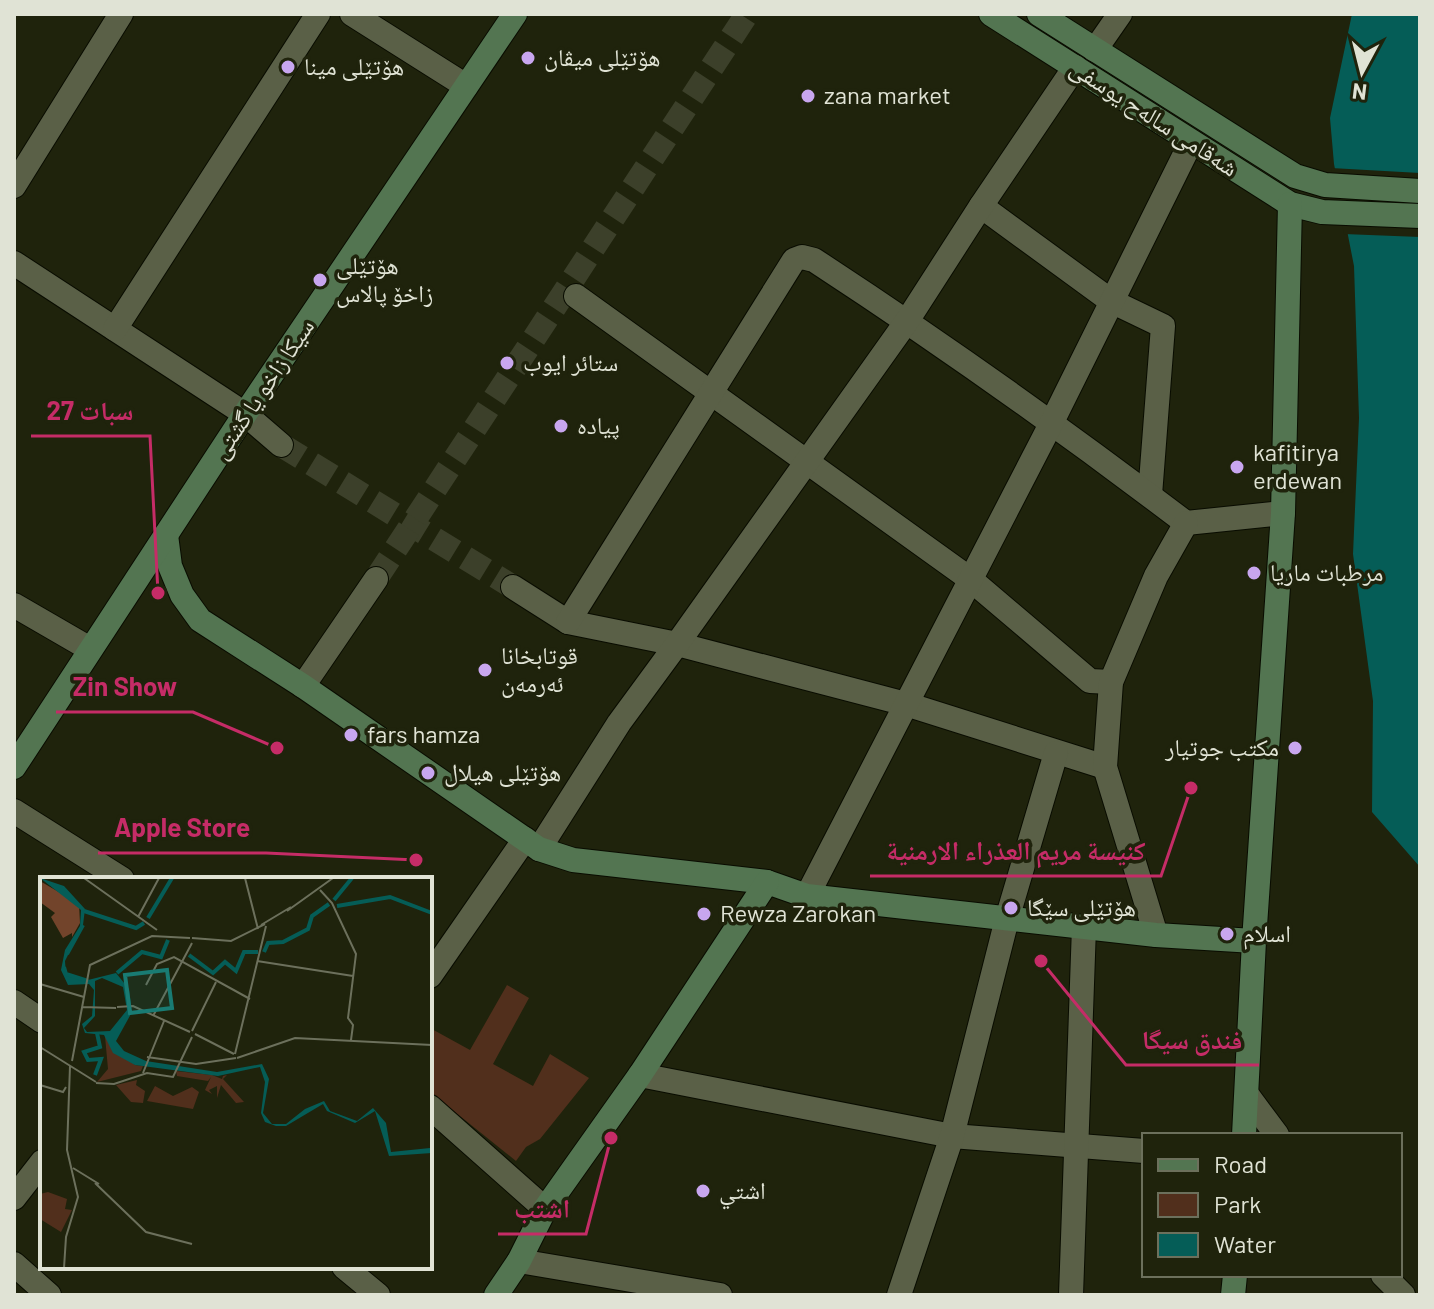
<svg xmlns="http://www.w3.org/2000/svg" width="1434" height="1309" font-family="Barlow,'Noto Naskh Arabic',sans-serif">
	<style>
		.green { fill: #512f1c }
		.water { fill: #055d57 }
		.pier { fill: #1f230c }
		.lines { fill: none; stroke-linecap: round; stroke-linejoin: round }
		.street-tunnel { stroke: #3c402a; stroke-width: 24; stroke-dasharray: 24 12; stroke-linecap: butt }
		.street-casing { stroke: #090c00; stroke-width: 26 }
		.secondary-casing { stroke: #090c00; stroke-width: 26 }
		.street { stroke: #5a6047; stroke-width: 24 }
		.secondary { stroke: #537551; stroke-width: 24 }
		.poi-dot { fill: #c8a6ef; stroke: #1f230c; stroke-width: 3 }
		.labels { text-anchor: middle; stroke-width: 7; stroke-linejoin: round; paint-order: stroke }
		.poi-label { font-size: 24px; fill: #e0e3d5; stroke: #1f230c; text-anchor: start }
		.street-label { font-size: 24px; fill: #e0e3d5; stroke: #1f230c }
		.inset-river { fill: none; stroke: #055d57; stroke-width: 4 }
		.inset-road { fill: none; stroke: #6c705c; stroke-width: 2 }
		.view { fill: #197b73; fill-opacity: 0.15; stroke: #197b73; stroke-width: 4 }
		.inset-edge { fill: none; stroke: #e0e3d5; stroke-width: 4 }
		.leader { fill: none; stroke: #c52c67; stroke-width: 3 }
		.callout-dot { fill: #c52c67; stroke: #1f230c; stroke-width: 3 }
		.callout-label { font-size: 26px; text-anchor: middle; font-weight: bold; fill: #c52c67; stroke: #1f230c; stroke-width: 7; stroke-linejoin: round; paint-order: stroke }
	</style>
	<rect width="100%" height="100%" fill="#1f230c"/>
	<path class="green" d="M507 985 529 998 493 1064 533 1086 550 1054 589 1078 540 1139 526 1147 516 1161 430 1092V1028L470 1050Z"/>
	<path class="water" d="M1352 14H1420V867L1372 812 1373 701 1353 554 1359 418 1354 266 1334 164 1330 118Z"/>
	<path class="pier" d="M1331 168 1420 173V237L1344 234Z"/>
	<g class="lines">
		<g class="street-tunnel">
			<path d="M281 445 513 587"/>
			<path d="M376 579 747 14"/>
		</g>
		<g class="street-casing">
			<g id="street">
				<path d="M352 14 466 86"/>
				<path d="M1095 50 1120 14"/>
				<path d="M14 186 121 14"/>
				<path d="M981 206 1111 301 1163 326 1150 495"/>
				<path d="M14 263 245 414 281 445"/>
				<path d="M576 296 970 579 1090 681 1111 682"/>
				<path d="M115 329 318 14"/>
				<path d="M513 587 568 622 677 644 906 704 1105 767"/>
				<path d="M14 605 90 649"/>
				<path d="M568 622 794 260 802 257 814 260C941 343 1065 431 1186 523L1283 513"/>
				<path d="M303 686 376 579"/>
				<path d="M14 811 122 879"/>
				<path d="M539 849 619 723 677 644 907 321 981 206 1075 67"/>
				<path d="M807 896 1052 422 1191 142"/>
				<path d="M1156 935 1105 767 1111 682 1156 576 1186 523"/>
				<path d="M430 976 525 839"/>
				<path d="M14 1002 42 1021"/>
				<path d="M640 1075 952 1136 1144 1151"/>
				<path d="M1248 1096 1277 1135"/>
				<path d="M430 1107 545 1209"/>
				<path d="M14 1198 42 1162"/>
				<path d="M519 1261 720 1295"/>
				<path d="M14 1264 49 1295"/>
				<path d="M344 1267 378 1295"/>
				<path d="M1383 1275 1403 1295"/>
				<path d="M899 1295 952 1136 1007 919 1056 753"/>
				<path d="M1071 1295 1084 927"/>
			</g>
		</g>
		<g class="secondary-casing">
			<g id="secondary">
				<path d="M991 14 1290 204 1322 212 1420 216"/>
				<path d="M1039 14 1295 176 1325 185 1420 191"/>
				<path d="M166 535 170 566 182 595 200 620 303 686 539 849 573 860 767 882 807 896 1156 935 1254 941"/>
				<path d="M14 767 245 414 515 14"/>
				<path d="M1244 1135 1254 941 1283 513 1290 204"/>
				<path d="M496 1295 519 1261 545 1209 640 1075 767 882"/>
				<path d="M1233 1295 1235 1275"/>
			</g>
		</g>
		<use href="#street" class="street"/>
		<use href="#secondary" class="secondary"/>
	</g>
	<g class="poi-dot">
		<circle cx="528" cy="58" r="8"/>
		<circle cx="288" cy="67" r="8"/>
		<circle cx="808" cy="96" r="8"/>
		<circle cx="320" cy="280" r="8"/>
		<circle cx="507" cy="363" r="8"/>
		<circle cx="561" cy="426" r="8"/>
		<circle cx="1237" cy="467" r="8"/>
		<circle cx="1254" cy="573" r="8"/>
		<circle cx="485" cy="670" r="8"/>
		<circle cx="351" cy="735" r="8"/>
		<circle cx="1295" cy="748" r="8"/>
		<circle cx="428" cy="773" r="8"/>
		<circle cx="1011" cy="908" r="8"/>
		<circle cx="704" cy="914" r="8"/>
		<circle cx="1227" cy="934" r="8"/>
		<circle cx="703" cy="1191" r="8"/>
	</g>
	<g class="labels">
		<g class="poi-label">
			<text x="544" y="66">هۆتێلی میڤان</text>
			<text x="304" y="75">هۆتێلی مینا</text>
			<text x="824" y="104">zana market</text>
			<text x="336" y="274">هۆتێلی<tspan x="336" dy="28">زاخۆ پالاس</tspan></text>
			<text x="523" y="371">ستائر ايوب</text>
			<text x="577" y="434">پیادە</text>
			<text x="1253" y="461">kafitirya<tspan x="1253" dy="28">erdewan</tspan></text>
			<text x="1270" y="581">مرطبات ماريا</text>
			<text x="501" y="664">قوتابخانا<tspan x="501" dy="28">ئه‌رمه‌ن</tspan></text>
			<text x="367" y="743">fars hamza</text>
			<text x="1279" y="756" text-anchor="end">مکتب جوتیار</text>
			<text x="444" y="781">هۆتێلی هیلال</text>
			<text x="1027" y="916">هۆتێلی سێگا</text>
			<text x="720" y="922">Rewza Zarokan</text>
			<text x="1243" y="942">اسلام</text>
			<text x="719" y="1199">اشتي</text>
		</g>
		<g class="street-label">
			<text transform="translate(1154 118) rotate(33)" y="8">شەقامی سالەح یوسفی</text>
			<text transform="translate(263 389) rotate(-56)" y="8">سیکا زاخو یا گشتى</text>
		</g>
	</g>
	<g transform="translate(40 877)">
		<rect width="392" height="392" fill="#1f230c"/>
		<path d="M65 159 95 188 103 189 101 194 57 205 68 192ZM136 194 172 198 182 202 183 199 187 198 183 202 204 225 196 226 181 208 177 221V209L169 213 172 217 165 213 171 200 168 204 137 199ZM97 203 96 208 105 214 103 226 91 225 76 208ZM115 209 133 219 152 210 159 215 153 232 107 224ZM8 315 27 322 25 332 32 333 21 355 0 342V317Z" fill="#512f1c"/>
		<path d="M0 4 39 27 40 46 32 60V56L23 61 11 40 15 36 0 25Z" fill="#72442b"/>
		<path d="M0 1 24 9 45 32 43 48 25 84 26 98 44 104 76 96 89 112 92 135 76 164 84 174 106 184 177 195 222 187 229 202 223 236 232 247H246L265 232 284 224 290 234 317 244 333 231 346 246 351 275 390 271 392 276 349 279 335 234 315 246 287 234 283 227 246 249H236L225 245 221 236 225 205 220 190 178 199 95 188 73 176 64 158 45 156 42 147 52 139 54 113 49 107 28 108 21 93 25 73 40 49 41 33ZM62 101 83 110 87 133 70 154 47 155 44 151 55 139V104Z" fill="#055d57" fill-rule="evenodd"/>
		<path class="inset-river" d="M294 23 312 1M297 29 350 20 392 36M44 34 96 51 104 46M108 41 132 1M224 75 228 66 243 65 268 52 272 39 289 27M27 77 43 48M149 78 173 96 185 85 196 94 204 75H218M24 90 26 97 48 104M77 96 102 75 121 80 128 63M55 198 61 182 48 183 44 175 60 170 57 156"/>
		<path class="inset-road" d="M44 1 117 53M205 1 218 52M280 13 292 26 316 77 308 141 313 148 311 163M247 34 293 1M98 40 119 1M221 48 251 30M152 61 191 64 225 47M217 84 313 99M0 107 44 120M106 108 117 87 134 80 210 122M42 130 76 131M77 130 93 129 150 155M113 139 152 66M152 154 176 105M155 157 194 177M0 170 56 205M195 177 226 49M107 180 156 187 196 181M197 181 255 161 392 168M32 184 50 88 112 59 150 61M103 196 124 144M56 206 74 207 107 196 133 200 152 160M0 208 23 215 26 210M33 291 59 307M55 306 106 355 152 367M24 391 26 360 38 320 27 273 30 189"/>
		<path class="view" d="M127 93 132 131 90 136 85 98Z"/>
		<rect width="392" height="392" class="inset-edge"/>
	</g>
	<path class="leader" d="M158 593L150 436H31M277 748L193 712H56M416 860L266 853H98M1191 788L1161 876H870M1041 961L1126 1065H1259M611 1138L586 1234H498"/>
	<g class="callout-dot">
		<circle cx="158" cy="593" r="8"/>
		<circle cx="277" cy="748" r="8"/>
		<circle cx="416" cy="860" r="8"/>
		<circle cx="1191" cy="788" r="8"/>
		<circle cx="1041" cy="961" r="8"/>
		<circle cx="611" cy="1138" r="8"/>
	</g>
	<g class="callout-label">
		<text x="90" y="420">27 سبات</text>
		<text x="125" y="696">Zin Show</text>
		<text x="182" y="837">Apple Store</text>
		<text x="1016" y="860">كنيسة مريم العذراء الارمنية</text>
		<text x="1192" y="1049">فندق سيگا</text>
		<text x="542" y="1218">اشتب</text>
	</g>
	<rect width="1434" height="1309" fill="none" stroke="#e0e3d5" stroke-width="32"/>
	<rect x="1142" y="1133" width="260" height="144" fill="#1f230c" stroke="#6c705c" stroke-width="2"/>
	<rect x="1158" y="1159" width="40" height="12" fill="#537551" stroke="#6c705c" stroke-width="2"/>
	<text x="1214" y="1173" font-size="24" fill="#e0e3d5">Road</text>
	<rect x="1158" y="1193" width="40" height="24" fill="#512f1c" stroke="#6c705c" stroke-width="2"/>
	<text x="1214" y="1213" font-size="24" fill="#e0e3d5">Park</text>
	<rect x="1158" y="1233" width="40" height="24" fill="#055d57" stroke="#6c705c" stroke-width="2"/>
	<text x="1214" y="1253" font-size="24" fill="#e0e3d5">Water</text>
	<g transform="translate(1362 72) rotate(187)" stroke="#1f230c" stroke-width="6" paint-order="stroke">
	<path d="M0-6L14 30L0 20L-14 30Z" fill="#e0e3d5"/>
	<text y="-12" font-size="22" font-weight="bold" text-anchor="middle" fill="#e0e3d5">N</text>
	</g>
</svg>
